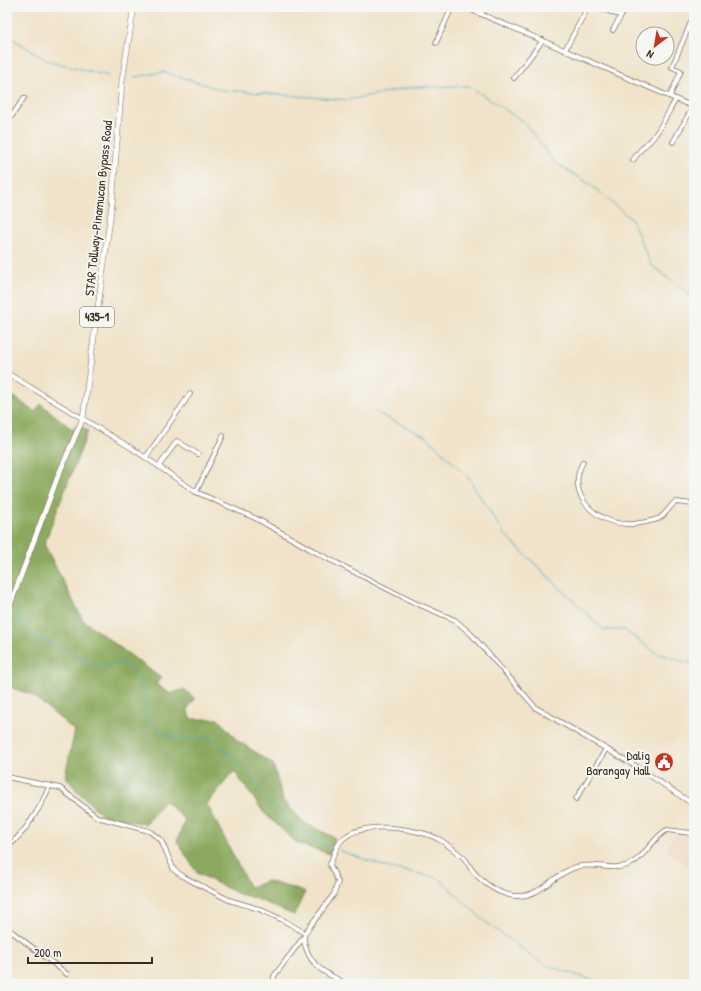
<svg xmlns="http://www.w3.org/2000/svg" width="701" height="991" font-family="'Patrick Hand',sans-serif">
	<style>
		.built { fill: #efd6bb }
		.forest { fill: #8baa5e; stroke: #636a3e }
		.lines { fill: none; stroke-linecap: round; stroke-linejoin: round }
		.stream { stroke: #40aebe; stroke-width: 1 }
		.minor-casing { stroke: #7a6b5a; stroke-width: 5.5 }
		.major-casing { stroke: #7a6b5a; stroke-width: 6 }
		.minor { stroke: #fff; stroke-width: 4 }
		.major { stroke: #fff; stroke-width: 5 }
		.labels { text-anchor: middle; stroke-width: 4; stroke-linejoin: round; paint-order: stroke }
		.shield { fill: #f6f6f2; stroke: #73675e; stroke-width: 1 }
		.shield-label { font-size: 12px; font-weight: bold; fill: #3b2a1e }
		.street-label { font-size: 13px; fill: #3b2a1e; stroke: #f6f6f2 }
		.poi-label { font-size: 13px; fill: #3b2a1e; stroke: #f6f6f2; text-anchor: end }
	</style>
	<rect width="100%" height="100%" fill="#f6f6f2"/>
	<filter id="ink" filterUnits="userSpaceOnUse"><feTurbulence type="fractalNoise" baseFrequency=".025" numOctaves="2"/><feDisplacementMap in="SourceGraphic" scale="8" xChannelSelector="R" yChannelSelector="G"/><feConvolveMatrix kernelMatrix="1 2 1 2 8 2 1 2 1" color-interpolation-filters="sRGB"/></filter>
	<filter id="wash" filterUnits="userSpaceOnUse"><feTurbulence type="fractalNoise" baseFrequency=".012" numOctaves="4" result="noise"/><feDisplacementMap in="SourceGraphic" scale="16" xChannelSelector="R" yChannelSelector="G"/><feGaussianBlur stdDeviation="0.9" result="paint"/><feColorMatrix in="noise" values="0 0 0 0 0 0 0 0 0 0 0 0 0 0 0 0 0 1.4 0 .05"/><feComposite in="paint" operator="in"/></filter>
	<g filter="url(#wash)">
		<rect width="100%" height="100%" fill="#f0e3c9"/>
		<path class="built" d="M680 832 694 836V869L665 851 675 834Z"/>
		<path class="forest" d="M7 392 35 412 41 404 73 430 78 424 88 431 44 544 83 620 161 678 156 684 170 694 184 689 195 699 187 709 191 719H218L237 740 273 764 283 800 303 822 335 838 330 854 298 844 264 813 234 771 207 804 250 888 267 881 305 892 294 915 254 898 239 894 197 873 177 841 185 820 164 800 146 824 102 815 78 792 65 776 75 731 32 695 7 686Z"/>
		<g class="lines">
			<g class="stream">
				<path d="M7 35 46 60 108 76"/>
				<path d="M135 77 164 72 222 90 348 100 413 87 469 86 525 123 554 162 591 185 632 220 651 265 694 298"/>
				<path d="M375 412 427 437 467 476 505 535 604 630H624L658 654 694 664"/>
				<path d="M17 619 34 635 99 668 124 662 140 679 150 723 172 738 212 739 247 771 290 827 333 848"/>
				<path d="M338 850 386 867 439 878 484 921 543 964 604 984"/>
			</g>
		</g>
	</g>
	<g filter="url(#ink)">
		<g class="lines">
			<g class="minor-casing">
				<g id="minor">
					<path d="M464 7C541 39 617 74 694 107"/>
					<path d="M598 7 621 16 627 7"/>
					<path d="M481 14 485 7"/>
					<path d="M613 30 621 16"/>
					<path d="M436 43 452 7"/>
					<path d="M565 50 588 7"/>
					<path d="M514 78 543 40"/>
					<path d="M670 96 681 71 672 67 694 15"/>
					<path d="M690 105 694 98"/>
					<path d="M7 123 24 98"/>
					<path d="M673 142 693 107"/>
					<path d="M633 160C638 153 642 147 649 142 657 136 670 109 676 99"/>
					<path d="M7 373 133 449 196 492 257 519 319 554 413 602 455 620 471 634 536 708 639 768 694 805"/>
					<path d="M146 457 190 394"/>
					<path d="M583 462C565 494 595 523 627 524 636 525 650 521 658 519 665 516 669 507 675 502L694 504"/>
					<path d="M159 466 177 441 198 454"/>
					<path d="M196 492 223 436"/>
					<path d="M7 777 60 788 97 817 149 831 161 840 174 870 184 877 229 900 259 909 283 920 305 933"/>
					<path d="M576 799 606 749"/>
					<path d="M7 847C25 834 42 805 50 785"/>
					<path d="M7 928 67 974"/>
					<path d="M273 984 274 976 303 938"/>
					<path d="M347 984C329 975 312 968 306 948 304 942 303 939 305 933L334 894 338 882 330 865C333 856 337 843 344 838 365 820 420 828 442 841 449 846 457 852 464 858 467 861 469 866 472 870 483 883 498 894 515 896 541 898 553 874 576 867 594 861 615 873 632 863 647 855 652 838 667 830L691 833 694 829"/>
				</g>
			</g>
			<g class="major-casing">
				<path id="major" d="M7 613 58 476 83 418 112 204 122 81 134 7"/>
			</g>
			<use href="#minor" class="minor"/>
			<use href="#major" class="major"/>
		</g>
	</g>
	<defs>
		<g id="civic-disc" transform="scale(1)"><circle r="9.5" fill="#c8321e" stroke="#f6f6f2"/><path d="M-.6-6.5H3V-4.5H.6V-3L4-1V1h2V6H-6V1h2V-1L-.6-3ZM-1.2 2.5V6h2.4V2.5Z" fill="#fff"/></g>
	</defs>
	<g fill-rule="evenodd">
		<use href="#civic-disc" x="664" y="762"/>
	</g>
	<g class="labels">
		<rect class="shield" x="80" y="307" width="34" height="20" rx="3"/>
		<g class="shield-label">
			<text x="97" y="321">435-1</text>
		</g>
		<g class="street-label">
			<text transform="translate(98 208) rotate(-84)" y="5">STAR Tollway-Pinamucan Bypass Road</text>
		</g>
		<g class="poi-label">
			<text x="650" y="760">Dalig<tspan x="650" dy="15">Barangay Hall</tspan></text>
		</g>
	</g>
	<rect width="701" height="991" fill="none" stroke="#f6f6f2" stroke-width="24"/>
	<g transform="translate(655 46) rotate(211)"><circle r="19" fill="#f6f6f2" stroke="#aba49d"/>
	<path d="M0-3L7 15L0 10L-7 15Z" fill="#c8321e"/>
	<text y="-6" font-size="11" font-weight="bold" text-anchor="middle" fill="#3b2a1e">N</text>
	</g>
	<path d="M28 957v6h124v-6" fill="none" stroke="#3b2a1e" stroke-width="2"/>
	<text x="34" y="957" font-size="12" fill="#3b2a1e" stroke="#f6f6f2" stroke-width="3" paint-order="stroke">200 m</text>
</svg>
